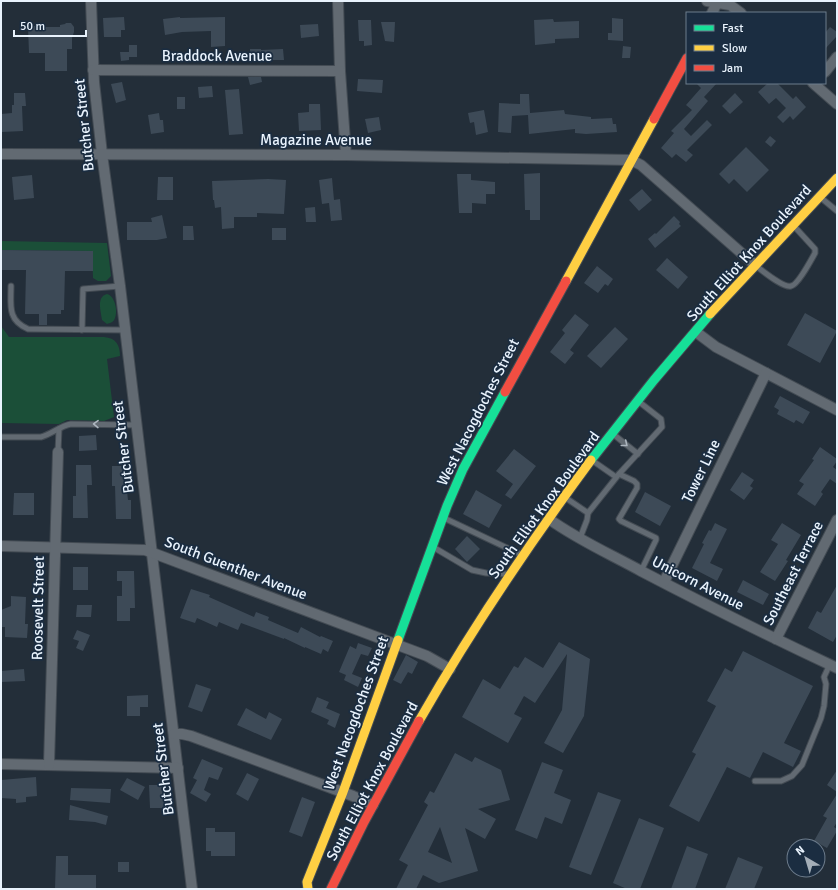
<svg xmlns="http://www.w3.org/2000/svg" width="838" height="890" font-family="Signika,sans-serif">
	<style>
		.green { fill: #1b4f38 }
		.building { fill: #3d4a57; fill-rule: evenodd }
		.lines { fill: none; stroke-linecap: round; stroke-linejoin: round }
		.lane-casing { stroke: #434b53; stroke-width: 7 }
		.street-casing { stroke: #434b53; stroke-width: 12 }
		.fast-casing { stroke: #434b53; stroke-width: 11 }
		.slow-casing { stroke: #434b53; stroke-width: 11 }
		.jam-casing { stroke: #434b53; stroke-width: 11 }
		.lane { stroke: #626a72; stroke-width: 5 }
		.street { stroke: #626a72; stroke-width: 10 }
		.fast { stroke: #16e098; stroke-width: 9 }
		.slow { stroke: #ffcf43; stroke-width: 9 }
		.jam { stroke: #f24e42; stroke-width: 9 }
		.oneway { stroke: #acb5be }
		.labels { text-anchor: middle; stroke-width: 3.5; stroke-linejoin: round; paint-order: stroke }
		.street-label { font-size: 15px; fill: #e9f3fd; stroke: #1b2d41 }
	</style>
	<rect width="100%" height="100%" fill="#232e39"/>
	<g class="green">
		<path d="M1 241 107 243 111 276 106 281H98L93 278 92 251 1 250Z"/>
		<path d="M107 294C115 296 118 311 115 318 114 322 110 323 107 324L102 320C101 311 96 297 107 294Z"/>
		<path d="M1 326 9 337H104C116 338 120 345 120 356L107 359 114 417 104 421 67 420 59 424 1 423Z"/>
	</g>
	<g class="building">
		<path d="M124 17 125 30H121V37H104L103 18Z"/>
		<path d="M180 17V18L225 17V46L211 47V31L182 32 165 35 163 19Z"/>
		<path d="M612 18 623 19V41L608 40V33H612Z"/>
		<path d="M553 19 554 22 579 21V38L555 39V43L535 45 534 20Z"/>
		<path d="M358 20H371L372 45 364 46V41H359Z"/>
		<path d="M381 22H395L394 42 385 41Z"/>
		<path d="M66 23H71L74 27V32L72 38V49H67V71H45V53H29L28 27 41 25V27H60V25L65 24Z"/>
		<path d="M318 24 319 36 301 38 300 25Z"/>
		<path d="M830 27 837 32V36L825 49V33Z"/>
		<path d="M129 45H137V57H129V60L121 61 120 52H129Z"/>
		<path d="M623 46 631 47 630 58H622Z"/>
		<path d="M250 49H261V50L283 49 284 60H250Z"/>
		<path d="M248 77H261L262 82 250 85Z"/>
		<path d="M358 79 383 80 382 93 357 91Z"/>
		<path d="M122 82 126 100 116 103 111 84Z"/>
		<path d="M696 83H717L704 97 708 101 684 129 691 136 707 120 712 125 687 150 693 155 686 162 676 154 672 158 661 148 674 133 671 131 692 110 686 105 701 88Z"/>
		<path d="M768 83H777L793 99 796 96 806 107 793 120 790 116 783 123 777 117 786 108 776 98 769 104 758 92Z"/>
		<path d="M212 86 213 97 199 98 198 87Z"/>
		<path d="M239 89 243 134 229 135 225 90Z"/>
		<path d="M14 93H25L26 106H22L23 131 2 132 1 114 12 113V105H14Z"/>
		<path d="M735 93 743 102 730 114 722 106Z"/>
		<path d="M520 94H529L530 113 564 110 565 114 591 117V119L612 118 613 124H616L617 132 586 134 575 133V129L529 134 528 115 512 116 511 133 498 132 499 103 520 104Z"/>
		<rect x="177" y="97" width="8" height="12"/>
		<path d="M309 104H320L321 130 299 131 298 113 309 112Z"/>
		<path d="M484 110 488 132 476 135 474 122 470 123 468 113Z"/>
		<path d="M159 113 160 120H163L164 132 151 134 148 115Z"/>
		<path d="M379 117 381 130 368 133 365 119Z"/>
		<path d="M770 136 776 141 771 147 765 142Z"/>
		<path d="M746 147 769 170 747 192 734 179 729 184 719 174Z"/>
		<path d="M540 173V220H530V210H525L524 174Z"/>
		<path d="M457 174H471V180L495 182V194H486V204L472 203V213H459Z"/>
		<path d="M32 175 34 198 14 200 12 177Z"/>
		<path d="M158 177H173V200H157Z"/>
		<path d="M332 178 334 200 340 199 342 220 331 221 329 203 322 204 319 180Z"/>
		<path d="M268 179 286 180 284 214 257 213V217H234V228L222 229 221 207 215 208 214 200H213L212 181Z"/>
		<path d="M642 189 652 200 639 211 629 200Z"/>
		<path d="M315 207 316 222H306L305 208Z"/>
		<path d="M162 215 167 238 157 240H127V222H152L151 218Z"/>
		<path d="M674 216 680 222 679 224 681 226 655 248 648 239 655 233 656 234Z"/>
		<path d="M183 226H193L194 240H183Z"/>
		<rect x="272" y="228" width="14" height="12"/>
		<path d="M1 250 93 251V271H65L64 310H61V314H47V325H39V314H25L26 270H1Z"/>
		<path d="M667 258 688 277 678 289 656 270Z"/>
		<path d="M597 266 613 279 608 286 605 284 598 293 584 283Z"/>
		<path d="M805 313 837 331 820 363 787 345Z"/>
		<path d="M575 314 589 325 570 350 574 353 565 364 550 352 565 333 562 330Z"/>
		<path d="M615 327 628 339 601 368 587 356Z"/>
		<path d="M780 396 810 412 803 424 796 420 794 423 777 414 779 410 774 407Z"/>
		<path d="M96 435 97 450 79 451V436Z"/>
		<path d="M820 447 837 459V461L833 467 837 470V484L830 479 821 492 823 494 815 506 797 494 804 484 799 481 814 460 812 459Z"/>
		<path d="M514 449 536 466 511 499 505 495 513 484 496 471Z"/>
		<path d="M76 465H91L92 485H87L88 518H73V496H76Z"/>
		<path d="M112 466H127V491L128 500H131V519H116L115 486H112Z"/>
		<path d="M742 472 754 480 750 486 753 488 744 500 730 490Z"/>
		<path d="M476 490 502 505 489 528 463 514Z"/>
		<path d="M645 492 671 506 660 526 635 512Z"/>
		<path d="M14 493H34V515H13Z"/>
		<path d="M715 523 727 529 710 563 723 569 717 581 692 568 704 544 702 543 709 530 711 531Z"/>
		<path d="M782 523 801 535 786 560 788 561 775 581 760 572 778 544 771 540Z"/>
		<path d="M467 536 480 549 467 562 455 549Z"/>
		<rect x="73" y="567" width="15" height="23"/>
		<path d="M117 571H134L135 608H130V621H117V596H122V581H117Z"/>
		<path d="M743 580 769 594 763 605 737 592Z"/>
		<path d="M837 585V635L833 642 808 628 817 611 821 613Z"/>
		<path d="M191 589 210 595 209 597 254 617 256 612 269 617 268 620 298 633 301 627 320 637 321 636 333 641 328 652 323 649 321 654 305 647V648L284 638V639L241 623 238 630 219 622 217 627 197 618 195 623 180 618Z"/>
		<path d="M11 596 26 597 25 624H28L27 638 5 637V627H1V610L11 606Z"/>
		<path d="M77 605H92L91 617H76Z"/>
		<path d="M77 630 90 635 83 651 76 648 79 641 73 639Z"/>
		<path d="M559 642 590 659 584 716 563 753 544 743 562 710 567 654 535 703 524 696 514 714 522 718 508 743 462 717 483 679 500 689 514 666 518 668 525 657 543 668Z"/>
		<path d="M358 643 372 648 368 656 361 654 352 674 362 678 358 687 344 680 346 675 339 672 350 646 356 649Z"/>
		<path d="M743 651 813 686 784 743 801 751 793 767 763 752 750 778 727 767 699 822 669 806 696 754 692 752 716 706 707 701 725 668 732 672Z"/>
		<path d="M406 655 418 662 412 674 408 672 401 684 393 680Z"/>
		<path d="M24 669 25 681 1 682V671Z"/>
		<path d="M196 684 211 689 202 712 188 707Z"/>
		<path d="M148 695V707H140V716H127V696Z"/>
		<path d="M317 697 329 702 326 708 340 714 335 728 327 724 329 720 311 712Z"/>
		<path d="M246 708 266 719 269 712 282 719 271 740 237 725Z"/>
		<path d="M455 753 472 762 475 757 501 770 510 800 478 809 496 819 485 839 465 828 478 871 439 883 423 875 416 889H396L408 865 399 860 428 805 424 802 430 791 434 793ZM440 827 452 863 428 852Z"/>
		<path d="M202 759 223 768 218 780 209 777 204 790 211 794 206 802 190 793 197 780 193 778Z"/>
		<path d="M542 762 563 770 554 793 571 800 562 824 545 817 537 839 515 830Z"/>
		<path d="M837 770V792L827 785Z"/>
		<path d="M247 773 259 779 248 801 236 794Z"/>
		<path d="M36 777 37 796 26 797V802L16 803V799L1 798V780Z"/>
		<path d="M127 778 145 787 138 800 120 790Z"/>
		<path d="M149 785H165L166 808H150Z"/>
		<path d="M71 788 111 789 110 803 70 800Z"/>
		<path d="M598 792 621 800 591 875 569 867Z"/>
		<path d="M837 794V822L834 827 837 829V831L827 848 814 841 827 818 823 816Z"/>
		<path d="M302 797 315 802 302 837 289 832Z"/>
		<path d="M70 805 108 816 106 825 95 822 69 820Z"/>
		<path d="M639 818 664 828 640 889H627L613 883Z"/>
		<path d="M206 828H215V832H235V856H211V851H206Z"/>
		<path d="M687 846 708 854 695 889H671Z"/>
		<path d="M56 856H68V875H96V889H55Z"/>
		<path d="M738 857 763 867 754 889H725Z"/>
		<rect x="118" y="862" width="11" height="10"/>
	</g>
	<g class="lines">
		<g class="lane-casing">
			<g id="lane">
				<path d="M820 197 837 211"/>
				<path d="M756 266C763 271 783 288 791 286 798 285 811 260 815 253V249L793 225"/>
				<path d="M11 286C11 305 7 320 28 329L125 330"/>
				<path d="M82 330 83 289 120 286"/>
				<path d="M613 434 638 454"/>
				<path d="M1 437H41C52 434 60 426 71 424L135 425"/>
				<path d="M58 452 59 429"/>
				<path d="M593 461 616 477"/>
				<path d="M619 474 634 481 637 484V488L619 519 621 521 656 538V540L641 571"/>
				<path d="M566 498 588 513 619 474 662 427 661 419 638 401"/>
				<path d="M444 518 522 555"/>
				<path d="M580 538 587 520 588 513"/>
				<path d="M433 547 472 570 486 573 507 574"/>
				<path d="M755 781H781L792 776 802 765 821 718 824 706 826 684 824 677 830 664"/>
			</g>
		</g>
		<g class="street-casing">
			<g id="street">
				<path d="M91 1 94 82 102 154 120 286 192 889"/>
				<path d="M338 1 340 71 346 155"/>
				<path d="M707 1 730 5 741 13"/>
				<path d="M712 13 718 1"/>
				<path d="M93 70 340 71"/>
				<path d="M825 72 837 57"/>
				<path d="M813 83 837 104"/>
				<path d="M1 154 346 155 631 160 641 165 755 265"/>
				<path d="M696 332 716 347 837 410"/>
				<path d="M549 519C578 540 610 554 641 571 706 605 771 637 837 668"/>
				<path d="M1 546 145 550 427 656 450 669"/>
				<path d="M664 582 766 373"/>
				<path d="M776 639 837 520"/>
				<path d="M174 734H182L191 736 353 796 373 805"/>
				<path d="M1 764 178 768"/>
				<path d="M49 765 58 452"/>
			</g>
		</g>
		<g class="fast-casing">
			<g id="fast">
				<path d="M591 460 654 380 710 314"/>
				<path d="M398 640 447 506 463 469 505 392"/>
			</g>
		</g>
		<g class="slow-casing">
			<g id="slow">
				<path d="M566 281 654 119"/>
				<path d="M710 314 837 178"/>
				<path d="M419 721C471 630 529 544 591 460"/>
				<path d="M308 889 307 882 343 792 398 640"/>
			</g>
		</g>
		<g class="jam-casing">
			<g id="jam">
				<path d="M654 119 687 58"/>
				<path d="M505 392 566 281"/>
				<path d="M331 889 364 822 419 721"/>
			</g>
		</g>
		<use href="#lane" class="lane"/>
		<use href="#street" class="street"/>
		<use href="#fast" class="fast"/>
		<use href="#slow" class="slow"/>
		<use href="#jam" class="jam"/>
	</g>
	<defs><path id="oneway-chevron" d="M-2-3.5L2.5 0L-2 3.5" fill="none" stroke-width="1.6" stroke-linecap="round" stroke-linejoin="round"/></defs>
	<g class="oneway">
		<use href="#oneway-chevron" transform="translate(96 424) rotate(-179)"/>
		<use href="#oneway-chevron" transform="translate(625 444) rotate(39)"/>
	</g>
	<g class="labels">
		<g class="street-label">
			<text x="217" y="61">Braddock Avenue</text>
			<text transform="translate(84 125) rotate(-96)" y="5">Butcher Street</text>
			<text x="316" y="145">Magazine Avenue</text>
			<text transform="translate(749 253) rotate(-48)" y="5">South Elliot Knox Boulevard</text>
			<text transform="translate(478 412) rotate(-63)" y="5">West Nacogdoches Street</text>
			<text transform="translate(123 447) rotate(-97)" y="5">Butcher Street</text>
			<text transform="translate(701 471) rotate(-64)" y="5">Tower Line</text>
			<text transform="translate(544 505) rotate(-54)" y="5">South Elliot Knox Boulevard</text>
			<text transform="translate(236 568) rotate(21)" y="5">South Guenther Avenue</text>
			<text transform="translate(793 573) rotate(-63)" y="5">Southeast Terrace</text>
			<text transform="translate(698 583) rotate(27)" y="5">Unicorn Avenue</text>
			<text transform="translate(38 608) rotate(-89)" y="5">Roosevelt Street</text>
			<text transform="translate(356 713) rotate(-70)" y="5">West Nacogdoches Street</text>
			<text transform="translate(163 769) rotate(-97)" y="5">Butcher Street</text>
			<text transform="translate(372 781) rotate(-62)" y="5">South Elliot Knox Boulevard</text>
		</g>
	</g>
	<rect width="838" height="890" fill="none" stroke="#e9f3fd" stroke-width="4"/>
	<rect x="686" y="12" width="140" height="72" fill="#1b2d41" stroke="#6d7c8c"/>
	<rect x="694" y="25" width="20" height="6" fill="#16e098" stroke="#6d7c8c"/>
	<text x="722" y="32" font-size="12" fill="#e9f3fd">Fast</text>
	<rect x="694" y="45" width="20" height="6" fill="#ffcf43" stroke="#6d7c8c"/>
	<text x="722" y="52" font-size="12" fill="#e9f3fd">Slow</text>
	<rect x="694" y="65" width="20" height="6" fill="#f24e42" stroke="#6d7c8c"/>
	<text x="722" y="72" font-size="12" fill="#e9f3fd">Jam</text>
	<g transform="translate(806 858) rotate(322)"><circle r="19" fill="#1b2d41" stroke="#6d7c8c"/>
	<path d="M0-3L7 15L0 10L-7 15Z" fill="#a4aeb8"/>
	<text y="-6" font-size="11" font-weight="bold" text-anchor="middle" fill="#e9f3fd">N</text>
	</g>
	<path d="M14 30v6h72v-6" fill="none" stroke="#e9f3fd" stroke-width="2"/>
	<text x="20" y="30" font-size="12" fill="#e9f3fd" stroke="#1b2d41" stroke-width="3" paint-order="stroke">50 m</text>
</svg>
